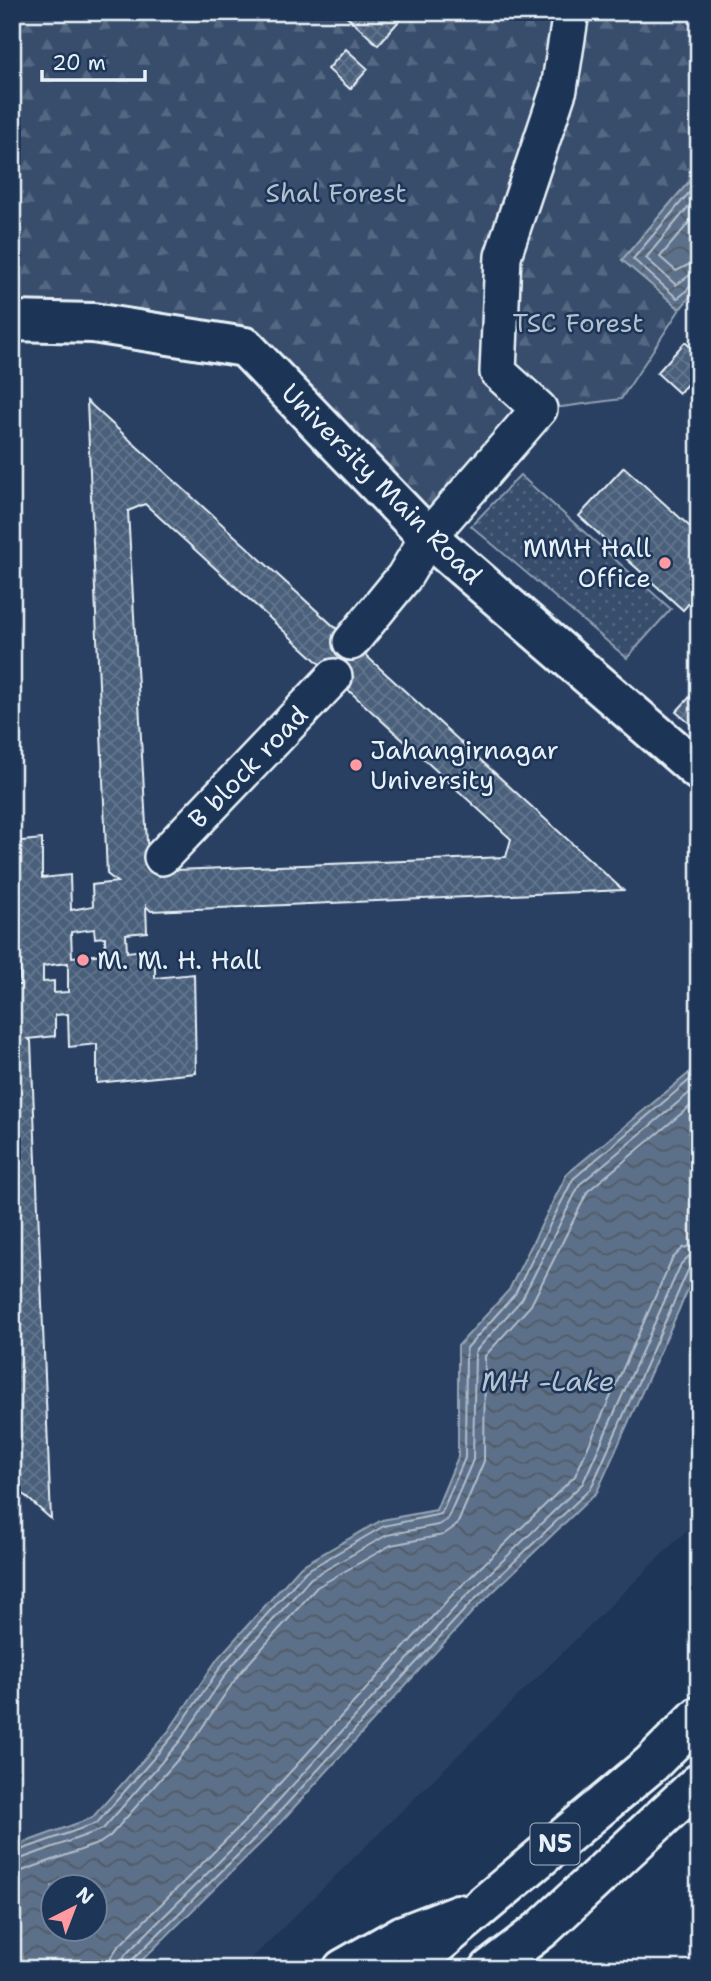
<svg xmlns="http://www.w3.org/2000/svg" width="711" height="1981" font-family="'Shantell Sans',sans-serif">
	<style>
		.built { fill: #2a4162; fill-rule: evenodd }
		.forest { fill: url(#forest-firs); stroke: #909fb2; stroke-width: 2 }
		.garden { fill: url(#garden-dots); stroke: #909fb2; stroke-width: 2 }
		.water { fill: url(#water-waves); stroke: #95a4b5; stroke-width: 2; fill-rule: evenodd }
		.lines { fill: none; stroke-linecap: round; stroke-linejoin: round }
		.shore { stroke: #b0bdcc; stroke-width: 2 }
		.building { fill: url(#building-cross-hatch); stroke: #e8f1f8; stroke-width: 2; fill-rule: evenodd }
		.street-casing { stroke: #e8f1f8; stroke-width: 40 }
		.secondary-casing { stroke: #e8f1f8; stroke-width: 44 }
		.highway-casing { stroke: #e8f1f8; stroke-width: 44 }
		.street { stroke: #1d3557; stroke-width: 35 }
		.secondary { stroke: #1d3557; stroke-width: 38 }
		.highway { stroke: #1d3557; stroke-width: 38 }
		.poi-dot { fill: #ff9aa2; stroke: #1d3557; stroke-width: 2.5 }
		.labels { text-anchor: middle; stroke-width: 5; stroke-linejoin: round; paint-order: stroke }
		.shield { fill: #1d3557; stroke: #abb9c8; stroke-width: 2 }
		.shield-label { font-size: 24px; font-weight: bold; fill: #e8f1f8 }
		.park-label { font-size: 26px; fill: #b3c0ce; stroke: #1d3557 }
		.street-label { font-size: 26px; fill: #e8f1f8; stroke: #1d3557 }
		.poi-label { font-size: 26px; fill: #e8f1f8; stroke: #1d3557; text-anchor: start }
		.water-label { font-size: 28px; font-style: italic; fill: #b7c4d1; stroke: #1d3557 }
	</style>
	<defs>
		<pattern id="forest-firs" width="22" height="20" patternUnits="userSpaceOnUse" patternTransform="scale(1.75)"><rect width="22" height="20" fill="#374d6c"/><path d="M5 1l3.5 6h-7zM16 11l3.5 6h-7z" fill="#546782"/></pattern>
		<pattern id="garden-dots" width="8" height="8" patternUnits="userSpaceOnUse" patternTransform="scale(1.75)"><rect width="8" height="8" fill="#374d6c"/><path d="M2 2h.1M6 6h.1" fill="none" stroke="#546782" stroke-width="1.8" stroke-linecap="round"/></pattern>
		<pattern id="water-waves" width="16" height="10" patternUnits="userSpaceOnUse" patternTransform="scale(1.75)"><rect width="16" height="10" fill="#5d7089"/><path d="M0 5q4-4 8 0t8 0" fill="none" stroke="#505a66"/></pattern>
		<pattern id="building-cross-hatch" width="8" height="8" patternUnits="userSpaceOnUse" patternTransform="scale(1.75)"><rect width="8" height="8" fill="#495e7a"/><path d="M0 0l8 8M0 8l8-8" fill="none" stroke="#63768e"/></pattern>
	</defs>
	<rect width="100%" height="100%" fill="#1d3557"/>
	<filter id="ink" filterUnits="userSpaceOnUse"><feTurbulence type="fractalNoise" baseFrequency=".0143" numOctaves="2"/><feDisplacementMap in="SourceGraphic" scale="14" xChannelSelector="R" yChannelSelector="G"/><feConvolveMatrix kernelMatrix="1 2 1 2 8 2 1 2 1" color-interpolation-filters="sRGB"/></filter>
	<g filter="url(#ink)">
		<path class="built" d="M12 12H699V1518L241 1969H12ZM52 1886H94V1928H52Z"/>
		<path class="forest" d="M12 12H699V170L622 260 680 309 621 399 539 410 428 537 245 347 12 321Z"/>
		<path class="garden" d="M520 475 671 609 627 658 471 526Z"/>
		<g class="water">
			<path d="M699 170V286L680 309 622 260Z"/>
			<path d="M699 1062V1265L597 1492 474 1610 268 1836 133 1969H12V1847L92 1818 168 1732 218 1658 301 1566 382 1520 436 1510 458 1457V1346L509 1290 567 1174 688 1074ZM52 1886H94V1928H52Z"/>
		</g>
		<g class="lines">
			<g class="shore">
				<path d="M699 181 633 259 677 298C686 295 688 283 699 283"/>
				<path d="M699 194 646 258 676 285 690 275 699 274"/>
				<path d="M699 211 660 257 676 271 688 265 699 263"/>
				<path d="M12 1853 97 1823 173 1736 224 1662 306 1571 384 1526 441 1514 465 1458 466 1349 515 1294 573 1179 699 1072"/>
				<path d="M12 1862 103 1829 180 1741 231 1667 311 1578 387 1535 438 1525 447 1520 473 1460 475 1352 522 1299 580 1184 699 1085"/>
				<path d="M12 1872 22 1871 100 1843 110 1836 188 1748 239 1674 317 1587 391 1545 443 1535 457 1525 484 1461 485 1356 531 1305 588 1191 699 1099"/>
				<path d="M110 1969 111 1957 117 1948 248 1818 455 1592 575 1476 672 1259 683 1248 699 1244"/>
				<path d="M120 1969 125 1955 256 1825 463 1599 583 1483 681 1264 688 1257 699 1254"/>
				<path d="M129 1969 131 1961 262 1831 469 1605 591 1488 689 1268 693 1264 699 1263"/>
			</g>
		</g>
		<g class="building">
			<path d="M342 12H405L406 13 378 45Z"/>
			<path d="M346 49 368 69 350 89 328 69Z"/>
			<path d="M685 342 699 355V371L679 393 657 373Z"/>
			<path d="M87 401 623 890 151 911 146 906 147 932 126 934 127 952 155 949V978L194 974 196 1073 97 1083V1044L69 1047 68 1014 55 1015V1036L28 1039 31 1041 51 1519 12 1484V985H20V968L12 969V842L42 839V878L70 875 71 910 93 906 92 885 117 882 107 874ZM145 504 511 839 506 857 175 870 147 843 128 511ZM94 929 95 938 105 937V954L72 957 71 932ZM68 963V992L54 993V981L43 982V966Z"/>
			<path d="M624 467 699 535V592L683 610 579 516Z"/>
			<path d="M699 687V731L676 712Z"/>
		</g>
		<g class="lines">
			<g class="street-casing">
				<g id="street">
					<path d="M351 642 404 577 428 537 539 409 498 372 503 256 559 89 571 12"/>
					<path d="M162 857 334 677"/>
				</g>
			</g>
			<g class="secondary-casing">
				<path id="secondary" d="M12 321 93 323 245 347 428 537 699 771"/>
			</g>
			<g class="highway-casing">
				<g id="highway">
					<path d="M343 1969 403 1935 458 1914"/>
					<path d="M408 1969 651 1764 699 1716"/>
					<path d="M490 1969 543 1928 699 1783"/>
				</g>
			</g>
			<use href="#street" class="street"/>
			<use href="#secondary" class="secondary"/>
			<use href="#highway" class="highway"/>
		</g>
	</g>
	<g class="poi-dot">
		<circle cx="665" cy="563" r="7"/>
		<circle cx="356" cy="765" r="7"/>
		<circle cx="83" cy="960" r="7"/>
	</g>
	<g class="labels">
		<rect class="shield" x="530.5" y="1823.5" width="49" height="41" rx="5"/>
		<g class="shield-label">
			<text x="555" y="1852">N5</text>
		</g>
		<g class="park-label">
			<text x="336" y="202">Shal Forest</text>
			<text x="578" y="332">TSC Forest</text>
		</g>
		<g class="street-label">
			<text transform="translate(382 484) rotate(45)" y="9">University Main Road</text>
			<text transform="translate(248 767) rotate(-46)" y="9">B block road</text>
		</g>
		<g class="poi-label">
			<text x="651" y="557" text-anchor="end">MMH Hall<tspan x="651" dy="30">Office</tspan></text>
			<text x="370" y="759">Jahangirnagar<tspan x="370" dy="30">University</tspan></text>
			<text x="97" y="969">M. M. H. Hall</text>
		</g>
		<g class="water-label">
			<text x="548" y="1391">MH -Lake</text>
		</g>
	</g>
	<rect width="711" height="1981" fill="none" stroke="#1d3557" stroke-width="42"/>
	<rect x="21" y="21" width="669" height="1939" fill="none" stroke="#e8f1f8" stroke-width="2.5" filter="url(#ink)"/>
	<g transform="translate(74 1908) rotate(42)"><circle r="33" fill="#1d3557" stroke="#6e8097" stroke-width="2"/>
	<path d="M0-5L12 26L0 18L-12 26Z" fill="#ff9aa2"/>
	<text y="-10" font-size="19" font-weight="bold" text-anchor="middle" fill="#e8f1f8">N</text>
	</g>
	<path d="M42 70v10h103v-10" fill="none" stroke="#e8f1f8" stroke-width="3.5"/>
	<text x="52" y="70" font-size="21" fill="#e8f1f8" stroke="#1d3557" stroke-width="5" paint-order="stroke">20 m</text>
</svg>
